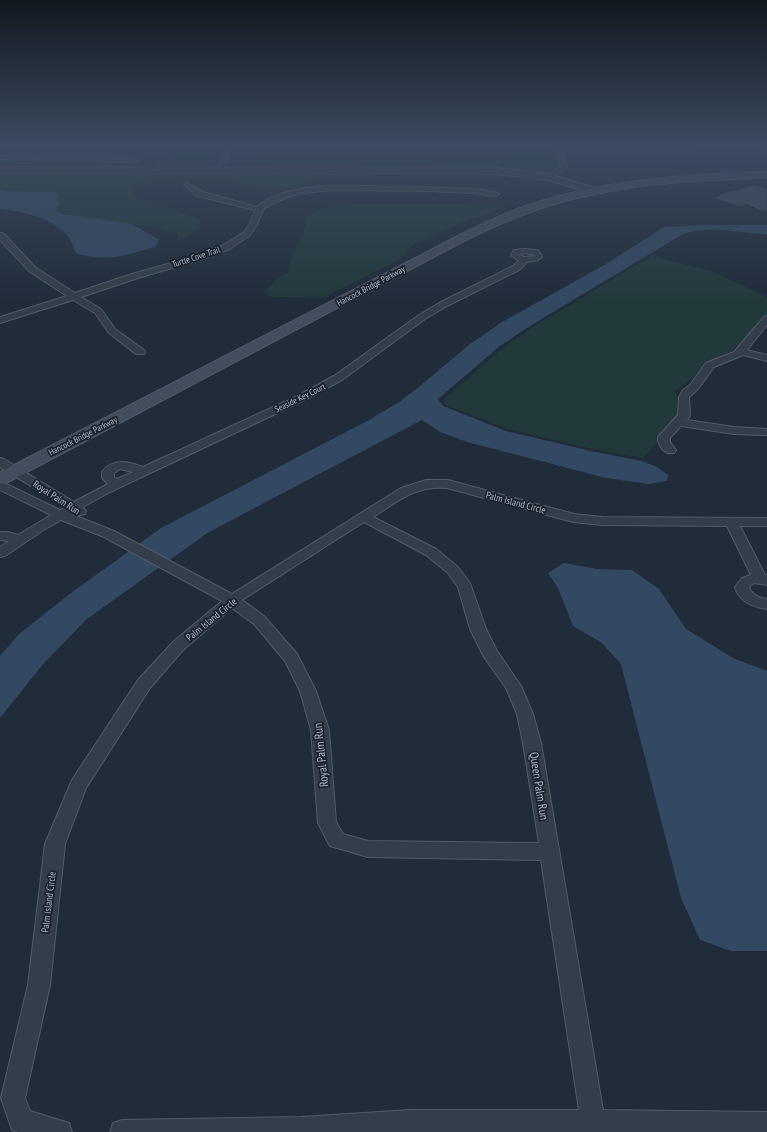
<svg xmlns="http://www.w3.org/2000/svg" width="767" height="1132" font-family="'PT Sans Narrow',sans-serif">
	<style>
		.green { fill: #22393b }
		.water { fill: #334862 }
		.building { fill: #3c4a59; stroke: #1c2531 }
		.lines { fill: none; stroke-linecap: round; stroke-linejoin: round }
		.minor-casing { stroke: #525c68; stroke-width: 2 }
		.tertiary-casing { stroke: #525c68; stroke-width: 2 }
		.secondary-casing { stroke: #525c68; stroke-width: 2 }
		.minor { fill: #343e4a; fill-rule: evenodd }
		.tertiary { fill: #343e4a; fill-rule: evenodd }
		.secondary { fill: #424d5d; fill-rule: evenodd }
		.labels { text-anchor: middle; stroke-width: 3.5; stroke-linejoin: round; paint-order: stroke }
		.far-street-label { font-size: 9px; fill: #afb9c6; stroke: #1a232e }
		.street-label { font-size: 10px; fill: #afb9c6; stroke: #1a232e }
		.near-street-label { font-size: 12px; fill: #afb9c6; stroke: #1a232e }
	</style>
	<rect width="100%" height="100%" fill="#202c3a"/>
	<g class="green">
		<path d="M8 144H221L209 168 0 169V160L92 161 122 163 132 166 141 167 161 162 172 155 176 148 94 145 34 146Z"/>
		<path d="M264 144H547V147L557 150 554 154 560 166 559 168 548 174 489 168 258 166Z"/>
		<path d="M0 171H304L316 177 306 188C287 189 269 190 251 187 241 185 231 180 221 179 191 177 158 178 130 187L135 198 200 219 201 228 177 242 178 239 177 234 163 229 61 214 56 211 58 207 56 198 57 196 26 191H4L0 189Z"/>
		<path d="M353 204H464L505 207 461 223 412 245 400 259 323 298 274 297 269 296 264 292 274 283 276 278 288 273 291 259 302 236 308 217 319 209Z"/>
		<path d="M651 256 711 271 767 297V316L736 347 675 391 685 414 643 458 592 449 508 429 446 405 443 400 504 347 533 327Z"/>
	</g>
	<g class="water">
		<path d="M0 189 4 191 55 192 61 195 56 198 59 203 56 211 62 214 132 224 159 240 155 247C127 255 105 263 76 253 74 249 73 243 70 239 56 218 24 212 0 209Z"/>
		<path d="M703 225H767V234C741 233 707 225 683 234L530 326 500 346 438 399 443 406 506 431 591 451 642 461 657 467 668 475 667 481 649 484 606 478 467 442 440 432 422 420 209 532 87 619 44 663 0 718V656L19 634 71 593 161 528 369 420 399 402 420 386 470 344 502 322 606 264 664 227Z"/>
		<path d="M564 563 597 569 632 570 659 589 686 629 733 658 767 671V951H731L700 940 681 898 621 664 602 643 573 626 558 588 548 573Z"/>
	</g>
	<path class="building" d="M755 185 767 189V213L747 205 740 207 713 198 720 196 715 195Z"/>
	<g class="lines">
		<g class="minor-casing">
			<g id="minor">
				<path d="M227 144H233L223 169 218 170 217 169Z"/>
				<path d="M703 144H714L685 151H569L562 155 567 166 565 169 551 178 546 177 561 166 556 154 557 153 568 147H685Z"/>
				<path d="M65 154 136 159 139 161 136 163 65 158 28 160 0 159V155L28 156Z"/>
				<path d="M187 182 203 192 257 207C286 180 355 186 391 187 426 187 460 187 495 192L499 194 495 196 470 193 431 191 329 190 298 194 285 198 266 207 262 211 257 225 250 235 230 249 206 258 138 278 81 297 101 309 115 329 144 350 145 352 144 354H136L109 333 95 313 73 300 0 323V317L67 296 30 272 0 240V233H3L36 268 75 293 132 274 200 255 224 245 244 232 249 225 255 210 197 196 185 185 184 184Z"/>
				<path d="M524 249 538 250 542 257 538 260 527 262 519 270 447 306 425 319 342 380 307 399 110 492 83 507 86 511 85 514 80 515 74 513 71 514 114 531 232 594 401 488 426 480H448L574 514 602 517 767 518V526H740L765 575H767V585L754 583 749 587C752 595 759 598 767 599V609C753 607 739 602 735 587L742 578 751 575 727 526 602 525 573 522 447 488C416 485 398 501 373 517L436 549 458 567 470 583 486 629 497 651 521 686 533 714 541 743 603 1110 767 1112V1132H110L113 1123 122 1120 302 1117 410 1110H579L541 860 368 857 330 846 318 823 311 730 300 691 285 661 254 624 232 608 183 650 150 688 86 788 65 844 50 985 25 1098 30 1111 69 1123 72 1132H18L12 1130 1 1098 28 985 45 844 72 780 138 680 173 642 222 601 104 537 61 520 42 531 5 556 0 557V547L9 541 0 540V532H8L18 535 51 515 0 490V481L60 510 65 507 0 467V458L4 459 74 502 108 484 102 478V472C112 458 129 461 143 467L299 395 334 376 419 315 441 302 513 266 519 261 511 255 514 250ZM524 253 533 254 534 256 524 257 519 254ZM120 469 133 472 117 479 114 477V473ZM364 522 426 555 448 573 458 587 470 629 484 657 506 688 517 714 523 743 539 843 368 841 343 834 336 822 329 730 316 691 297 654 264 616 242 600Z"/>
				<path d="M767 316V325L747 350 767 355V361L743 355 714 367 698 389 689 397 690 416 687 420 734 427 767 429V435L734 434 681 426 670 438V442L676 450 674 453C664 455 658 446 658 437L678 415 679 397 683 390 690 385 706 363 734 352 764 317Z"/>
			</g>
		</g>
		<g class="tertiary-casing">
			<path id="tertiary" d="M0 167 497 168 549 174 599 189 601 191 596 194 548 180 497 174 0 173Z"/>
		</g>
		<g class="secondary-casing">
			<path id="secondary" d="M767 172V178C689 180 610 185 536 210 512 218 489 229 466 240L6 483 0 484V472L458 236C481 224 504 214 528 205 605 180 686 174 767 172Z"/>
		</g>
		<use href="#minor" class="minor"/>
		<use href="#tertiary" class="tertiary"/>
		<use href="#secondary" class="secondary"/>
	</g>
	<linearGradient id="sky" x2="0" y2="1"><stop stop-color="#121820"/><stop offset="0.48" stop-color="#3c4b60"/><stop offset="1" stop-color="#3c4b60" stop-opacity="0"/></linearGradient>
	<rect width="767" height="302" fill="url(#sky)"/>
	<g class="labels">
		<g class="far-street-label">
			<text transform="translate(196 257) rotate(-18)" y="3">Turtle Cove Trail</text>
			<text transform="translate(371 286) rotate(-28)" y="3">Hancock Bridge Parkway</text>
			<text transform="translate(300 398) rotate(-26)" y="3">Seaside Key Court</text>
			<text transform="translate(83 436) rotate(-27)" y="3">Hancock Bridge Parkway</text>
		</g>
		<g class="street-label">
			<text transform="translate(57 497) rotate(33)" y="4">Royal Palm Run</text>
			<text transform="translate(516 502) rotate(15)" y="4">Palm Island Circle</text>
			<text transform="translate(211 619) rotate(-39)" y="4">Palm Island Circle</text>
			<text transform="translate(48 902) rotate(-83)" y="4">Palm Island Circle</text>
		</g>
		<g class="near-street-label">
			<text transform="translate(321 755) rotate(-96)" y="4">Royal Palm Run</text>
			<text transform="translate(539 786) rotate(81)" y="4">Queen Palm Run</text>
		</g>
	</g>
</svg>
